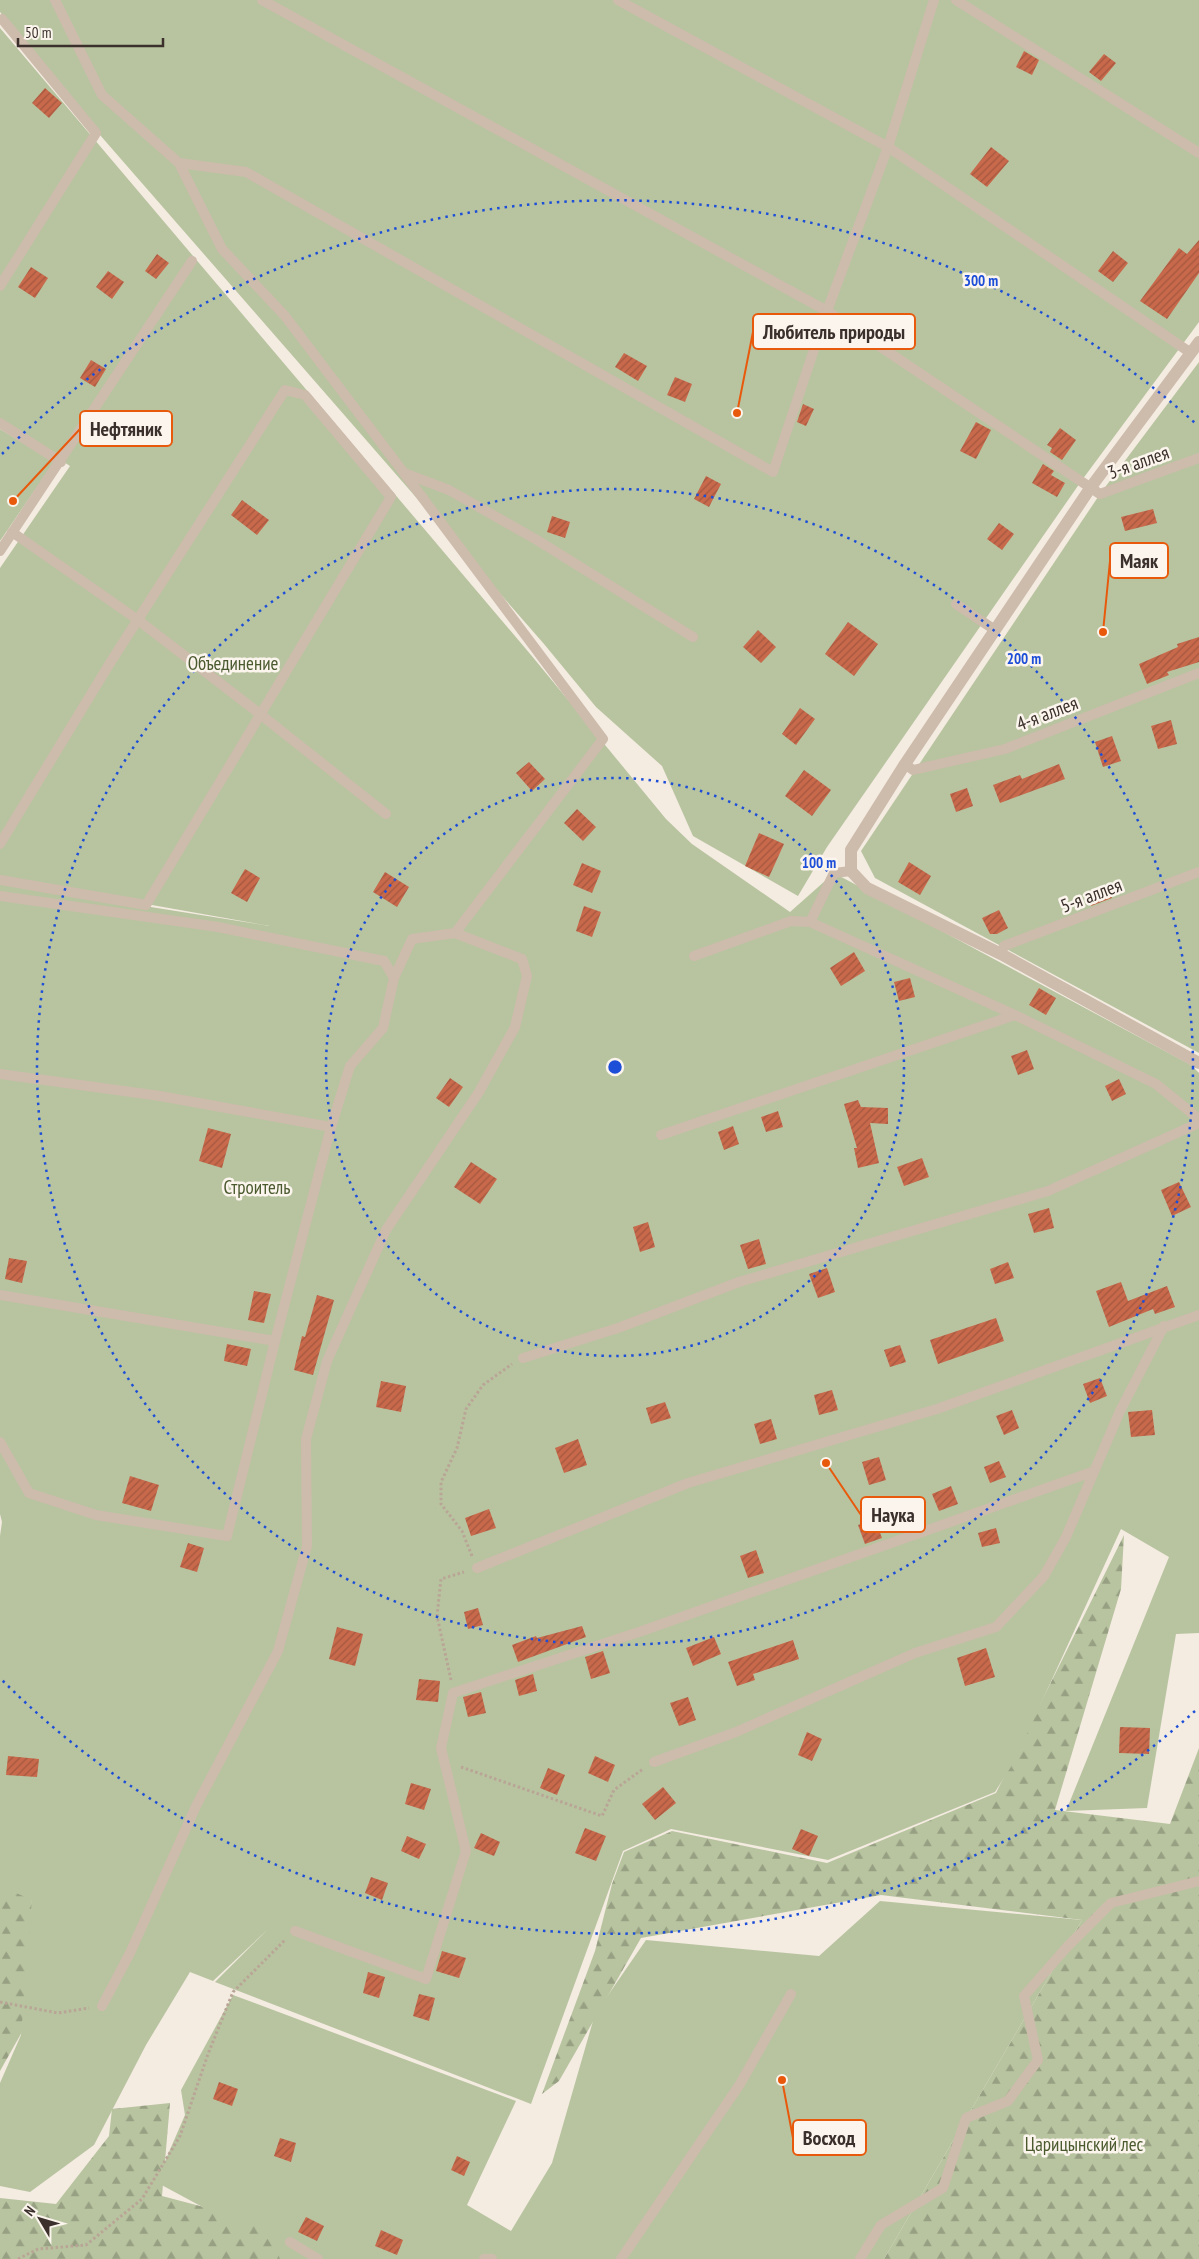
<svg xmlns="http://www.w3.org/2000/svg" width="1199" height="2259" font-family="'PT Sans Narrow',sans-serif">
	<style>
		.forest { fill: url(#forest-firs) }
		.garden { fill: #b8c4a0 }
		.building { fill: url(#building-hatch) }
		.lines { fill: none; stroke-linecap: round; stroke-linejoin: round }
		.path { stroke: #b9a596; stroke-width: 3; stroke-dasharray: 2.5 2.5; stroke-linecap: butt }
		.service { stroke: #cdbbac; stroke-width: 10 }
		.minor { stroke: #cdbbac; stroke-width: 12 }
		.ring { fill: none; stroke: #1d4ed8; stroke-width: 2.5; stroke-dasharray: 2.5 5 }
		.labels { text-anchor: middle; stroke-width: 5; stroke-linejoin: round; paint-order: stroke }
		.street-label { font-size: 19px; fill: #3b302b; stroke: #fbf5ee }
		.park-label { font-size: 19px; fill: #4a5a2e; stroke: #fbf5ee }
		.centre { fill: #1d4ed8; stroke: #fbf5ee; stroke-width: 2.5 }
		.ring-label { font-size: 15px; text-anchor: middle; font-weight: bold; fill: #1d4ed8; stroke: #fbf5ee; stroke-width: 5; stroke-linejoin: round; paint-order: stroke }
		.leader { fill: none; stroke: #e8590c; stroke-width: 2 }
		.callout-dot { fill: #e8590c; stroke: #fbf5ee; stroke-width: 2 }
		.callout { fill: #fbf5ee; stroke: #e8590c; stroke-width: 2 }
		.callout-label { font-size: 20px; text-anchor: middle; font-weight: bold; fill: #3b302b }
	</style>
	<defs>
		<pattern id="forest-firs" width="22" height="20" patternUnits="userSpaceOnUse" patternTransform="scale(1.25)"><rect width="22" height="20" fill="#b8c4a0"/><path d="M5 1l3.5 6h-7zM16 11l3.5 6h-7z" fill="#97a083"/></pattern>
		<pattern id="building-hatch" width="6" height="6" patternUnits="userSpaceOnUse" patternTransform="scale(1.25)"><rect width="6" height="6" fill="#c8694b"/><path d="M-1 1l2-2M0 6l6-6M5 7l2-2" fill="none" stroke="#a4573f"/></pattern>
	</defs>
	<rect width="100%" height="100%" fill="#f4ebe1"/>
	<g class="forest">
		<path d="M1124 1535 1121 1589 1055 1810 1170 1824 1199 1748V2259H884L1082 1920 881 1895 641 1938 559 2081 542 2094 595 1951 612 1884 624 1852 672 1831 827 1863 996 1793Z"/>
		<path d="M0 1882 32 1890 31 2016 0 2071Z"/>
		<path d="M170 2103 162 2196 265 2223 281 2259H0V2198L56 2204 109 2136 112 2109Z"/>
	</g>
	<g class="garden">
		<path d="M0 0H1199V322L1082 480 827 847 798 896 693 836 662 766 596 707 544 644 93 127 0 12Z"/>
		<path d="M0 28 531 655 666 819 692 844 790 912 834 873 1191 1065 1199 1073V1633L1176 1634 1147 1808 1066 1811 1169 1557 1121 1529 1014 1762 995 1792 828 1860 671 1829 623 1851 531 2104 215 1982 267 1930 213 1981 190 1972 146 2045 94 2145 30 2192 0 2186V2083L21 2035 32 1900 0 1886V1536L2 1522 0 1514V883L270 926 0 878V568L70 466 0 421Z"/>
		<path d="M1199 362V1053L875 878 861 851 1100 494Z"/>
		<path d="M0 429 54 462 0 541Z"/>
		<path d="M880 1901 1082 1920 884 2259H280L264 2223 236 2225 156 2182 185 2115 181 2090 233 1995 516 2101 467 2205 511 2231 552 2163 595 2014 646 1940 819 1956Z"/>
	</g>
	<g class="building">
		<path d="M1024 51 1039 60 1032 75 1016 67Z"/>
		<path d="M1104 54 1116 63 1101 81 1089 72Z"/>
		<path d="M45 88 62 103 49 118 32 103Z"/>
		<path d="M991 147 1009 161 987 187 970 174Z"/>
		<path d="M1199 240V273L1167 319 1140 301 1179 248 1187 254Z"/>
		<path d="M1113 251 1128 263 1113 282 1098 271Z"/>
		<path d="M157 254 169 263 156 279 145 271Z"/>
		<path d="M31 267 48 278 35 298 18 287Z"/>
		<path d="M108 271 124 282 112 299 96 287Z"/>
		<path d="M624 353 647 366 638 381 615 367Z"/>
		<path d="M91 360 106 369 95 387 80 378Z"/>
		<path d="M675 377 692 384 685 402 667 395Z"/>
		<path d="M803 404 814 409 806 426 797 422Z"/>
		<path d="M976 422 991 430 976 459 960 451Z"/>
		<path d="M1060 428 1076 440 1062 460 1050 452 1052 448 1047 445Z"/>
		<path d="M1043 464 1054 471 1051 475 1065 483 1057 497 1032 483Z"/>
		<path d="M706 476 721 484 709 507 694 499Z"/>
		<path d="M242 500 269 520 257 535 231 515Z"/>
		<path d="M1153 509 1157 523 1125 531 1121 517Z"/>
		<path d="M552 516 570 522 565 538 547 532Z"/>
		<path d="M999 523 1014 534 1002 550 987 539Z"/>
		<path d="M848 622 878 644 854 676 825 654Z"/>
		<path d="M758 630 776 647 761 663 743 647Z"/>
		<path d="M1199 637V662L1167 672 1169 675 1147 684 1139 664 1178 647 1177 644Z"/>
		<path d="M800 708 815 719 796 745 782 734Z"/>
		<path d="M1171 720 1177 744 1158 749 1151 726Z"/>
		<path d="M1112 736 1121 761 1103 767 1095 742Z"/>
		<path d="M529 762 545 779 532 791 516 773Z"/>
		<path d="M1059 764 1065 779 1000 803 993 785 1020 775 1022 779Z"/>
		<path d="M804 770 831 790 812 816 785 796Z"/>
		<path d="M967 788 973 806 956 812 950 794Z"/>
		<path d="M577 809 596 827 583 841 564 823Z"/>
		<path d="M759 833 784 844 769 877 745 866Z"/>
		<path d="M909 862 931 876 920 895 898 882Z"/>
		<path d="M582 863 601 871 592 893 573 885Z"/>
		<path d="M245 869 260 878 247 902 231 893Z"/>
		<path d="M385 872 409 887 397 907 373 892Z"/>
		<path d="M1108 890 1112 898 1091 906 1088 898Z"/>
		<path d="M584 906 601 912 592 937 576 931Z"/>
		<path d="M999 910 1008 928 997 934H990L982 918Z"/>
		<path d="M854 952 865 971 841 986 830 968Z"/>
		<path d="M910 978 915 997 899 1001 894 982Z"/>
		<path d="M1039 988 1056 998 1046 1015 1029 1005Z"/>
		<path d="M1027 1050 1034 1069 1018 1075 1011 1056Z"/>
		<path d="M450 1078 463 1087 449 1107 436 1098Z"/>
		<path d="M1119 1079 1126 1094 1112 1101 1105 1086Z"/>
		<path d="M858 1100 861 1107 888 1108V1124L870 1123 879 1163 858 1168 854 1148H857L844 1104Z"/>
		<path d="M778 1111 783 1127 766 1132 761 1117Z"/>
		<path d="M733 1126 739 1144 724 1150 718 1132Z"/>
		<path d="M208 1128 231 1134 222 1168 199 1161Z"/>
		<path d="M922 1158 929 1177 904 1186 897 1167Z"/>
		<path d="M471 1162 497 1179 480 1204 454 1187Z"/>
		<path d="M1179 1182 1191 1207 1172 1216 1161 1190Z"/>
		<path d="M1049 1208 1054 1228 1034 1233 1028 1214Z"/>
		<path d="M648 1222 655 1247 640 1252 633 1227Z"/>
		<path d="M759 1239 766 1264 748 1269 740 1245Z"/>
		<path d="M9 1258 27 1261 22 1283 5 1279Z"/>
		<path d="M1008 1262 1014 1278 995 1284 990 1269Z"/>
		<path d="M827 1268 835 1292 818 1298 809 1274Z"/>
		<path d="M1121 1282 1128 1301 1167 1286 1175 1307 1155 1314 1153 1309 1109 1327 1096 1291Z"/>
		<path d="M254 1291 271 1294 264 1323 248 1320Z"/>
		<path d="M317 1295 334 1300 313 1375 294 1370 302 1336 305 1337Z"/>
		<path d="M996 1318 1004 1341 938 1364 930 1340Z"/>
		<path d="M227 1344 251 1349 247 1366 224 1361Z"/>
		<path d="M900 1345 906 1362 890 1367 884 1350Z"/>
		<path d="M1100 1378 1107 1396 1090 1403 1083 1384Z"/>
		<path d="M381 1381 406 1386 401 1412 376 1407Z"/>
		<path d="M832 1390 838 1410 819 1415 814 1395Z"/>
		<path d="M665 1402 671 1418 651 1424 646 1408Z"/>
		<path d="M1012 1410 1019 1428 1004 1435 996 1416Z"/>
		<path d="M1152 1410 1155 1435 1131 1437 1128 1412Z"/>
		<path d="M771 1419 777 1439 760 1444 754 1424Z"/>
		<path d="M578 1439 587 1465 564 1473 555 1448Z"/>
		<path d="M879 1457 886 1480 869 1485 862 1462Z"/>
		<path d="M999 1461 1006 1477 990 1483 984 1467Z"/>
		<path d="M130 1476 159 1485 151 1511 122 1503Z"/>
		<path d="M951 1486 958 1504 939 1511 932 1494Z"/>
		<path d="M489 1509 496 1528 471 1536 465 1518Z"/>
		<path d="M875 1519 882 1538 865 1544 858 1525Z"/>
		<path d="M996 1528 1000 1543 982 1547 978 1533Z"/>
		<path d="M188 1543 204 1548 197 1572 180 1567Z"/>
		<path d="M756 1550 764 1573 748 1578 740 1556Z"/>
		<path d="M478 1608 483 1625 468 1629 464 1612Z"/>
		<path d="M582 1626 586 1637 518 1662 512 1645 536 1636 537 1638Z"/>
		<path d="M337 1627 363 1634 355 1666 329 1659Z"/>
		<path d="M714 1637 721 1654 693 1666 686 1648Z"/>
		<path d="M793 1640 799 1659 753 1674 755 1680 737 1686 728 1662Z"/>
		<path d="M986 1648 995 1677 965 1686 957 1658Z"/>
		<path d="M603 1651 610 1673 591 1679 585 1657Z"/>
		<path d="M533 1674 537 1691 519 1696 515 1680Z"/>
		<path d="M419 1679 440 1681 438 1702 416 1700Z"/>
		<path d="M481 1692 486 1713 468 1717 463 1697Z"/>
		<path d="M688 1697 696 1720 679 1726 670 1703Z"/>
		<path d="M1120 1727 1150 1728 1149 1754 1119 1753Z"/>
		<path d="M807 1732 822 1739 812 1761 798 1755Z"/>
		<path d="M8 1756 39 1759 37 1777 6 1775Z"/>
		<path d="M595 1756 615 1765 608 1782 588 1773Z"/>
		<path d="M548 1768 565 1775 557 1795 540 1788Z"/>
		<path d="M411 1783 431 1789 424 1810 405 1804Z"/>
		<path d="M663 1787 676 1803 655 1820 642 1804Z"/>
		<path d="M585 1828 606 1836 596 1861 575 1853Z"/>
		<path d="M801 1829 818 1836 809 1856 792 1849Z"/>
		<path d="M481 1833 500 1842 494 1856 474 1848Z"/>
		<path d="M407 1836 426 1844 419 1859 401 1851Z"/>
		<path d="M371 1877 388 1883 382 1900 365 1893Z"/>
		<path d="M442 1951 466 1958 459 1978 436 1971Z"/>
		<path d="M368 1972 385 1977 379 1998 363 1993Z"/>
		<path d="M419 1994 435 1998 429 2021 413 2016Z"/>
		<path d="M219 2082 238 2089 232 2106 213 2099Z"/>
		<path d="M280 2138 296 2143 291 2162 274 2156Z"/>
		<path d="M457 2156 470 2162 464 2176 451 2170Z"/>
		<path d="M306 2217 324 2226 317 2241 298 2232Z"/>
		<path d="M381 2230 403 2240 397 2255 375 2246Z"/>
	</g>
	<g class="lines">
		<g class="path">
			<path d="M472 1556 462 1531 441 1504V1482L457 1448 466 1409 483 1385 512 1364"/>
			<path d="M451 1680 437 1616 441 1579 464 1572"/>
			<path d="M461 1767 602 1816 614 1790 643 1769"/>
			<path d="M0 2002 58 2013 89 2008"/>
			<path d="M18 2259 38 2249 86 2245 142 2199 180 2136 208 2054 233 1992 285 1940"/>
		</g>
		<g class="service">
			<path d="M55 0 102 95 179 163 222 249 285 316 404 473 449 490 537 540 693 637"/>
			<path d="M262 0 827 311 1100 494 1199 458"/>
			<path d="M618 0 888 147 1191 353"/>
			<path d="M956 0 1199 153"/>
			<path d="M179 163 246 172 773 472 827 311 888 147 934 0"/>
			<path d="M0 286 96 133 2 19"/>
			<path d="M0 423 61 462"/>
			<path d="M404 473 603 739 455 933"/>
			<path d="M12 532 138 620 260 714 386 814"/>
			<path d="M0 551 192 261"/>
			<path d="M956 604 995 630"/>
			<path d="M905 764 913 770 1005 749 1199 673"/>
			<path d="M0 844 110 663 285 390 305 395 391 497 146 905 0 880"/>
			<path d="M0 896 218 927 384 961 394 978 383 1028 350 1066 331 1127 275 1341 227 1536 96 1515 29 1493 0 1442"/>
			<path d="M810 922 834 873 851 871"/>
			<path d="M1001 954 1004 946 1199 872"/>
			<path d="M694 956 791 921 810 922 1015 1015 1156 1084 1199 1119"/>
			<path d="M0 1074 160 1096 331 1127"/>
			<path d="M661 1135 1015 1015"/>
			<path d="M0 1295 275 1341"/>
			<path d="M523 1358 618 1328 739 1282 1048 1191 1199 1123"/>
			<path d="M477 1568 688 1483 937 1409 1199 1315"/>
			<path d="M654 1762 736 1732 915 1653 996 1627 1044 1576 1066 1537 1120 1411 1164 1326"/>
			<path d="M295 1931 426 1979 466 1851 441 1748 453 1693 642 1631 1092 1472"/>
			<path d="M102 2006 130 1953 196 1806 278 1651 307 1546 306 1439 327 1361 386 1230 479 1092 515 1027 527 976 522 959 455 933 412 939 394 978"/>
			<path d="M290 2242 318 2259"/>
			<path d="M484 2259H492"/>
			<path d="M621 2259 740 2084 791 1994"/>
			<path d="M860 2259 881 2225 943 2188 966 2118 1008 2101 1038 2060 1024 1996 1066 1948 1111 1903 1199 1881"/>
		</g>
		<path class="minor" d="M1199 342 1091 487 905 764 851 850V871L867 888 1001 954 1199 1063"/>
	</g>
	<g class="ring">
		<circle cx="615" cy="1067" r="289"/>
		<circle cx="615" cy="1067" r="578"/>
		<path d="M1195 1711A867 867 0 0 1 2 1680M2 454A867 867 0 0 1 1195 423"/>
	</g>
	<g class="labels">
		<g class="street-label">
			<text transform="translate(1138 462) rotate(-20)" y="7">3-я аллея</text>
			<text transform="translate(1047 713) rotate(-21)" y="7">4-я аллея</text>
			<text transform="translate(1091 895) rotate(-21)" y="7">5-я аллея</text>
		</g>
		<g class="park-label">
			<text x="233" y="670">Объединение</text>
			<text x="257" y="1194">Строитель</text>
			<text x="1084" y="2151">Царицынский лес</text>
		</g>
	</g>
	<circle cx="615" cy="1067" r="8" class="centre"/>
	<g class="ring-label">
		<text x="981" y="286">300 m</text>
		<text x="1024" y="664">200 m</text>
		<text x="819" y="868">100 m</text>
	</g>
	<path class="leader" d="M737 413L753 332M13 501L80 429M1103 632L1110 561M826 1463L861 1515M782 2080L793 2138"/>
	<g class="callout-dot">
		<circle cx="737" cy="413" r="5"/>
		<circle cx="13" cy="501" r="5"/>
		<circle cx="1103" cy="632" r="5"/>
		<circle cx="826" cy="1463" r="5"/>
		<circle cx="782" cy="2080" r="5"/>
	</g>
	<g class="callout">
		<rect x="753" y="314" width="162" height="35" rx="5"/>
		<rect x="80" y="411" width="92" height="35" rx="5"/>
		<rect x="1110" y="543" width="58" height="35" rx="5"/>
		<rect x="861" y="1497" width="64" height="35" rx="5"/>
		<rect x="793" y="2120" width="73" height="35" rx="5"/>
	</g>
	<g class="callout-label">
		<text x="834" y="339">Любитель природы</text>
		<text x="126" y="436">Нефтяник</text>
		<text x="1139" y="568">Маяк</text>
		<text x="893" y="1522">Наука</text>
		<text x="829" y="2145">Восход</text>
	</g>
	<g transform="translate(40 2219) rotate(308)" stroke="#fbf5ee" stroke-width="4" paint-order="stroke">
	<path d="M0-4L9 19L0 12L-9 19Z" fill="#3b302b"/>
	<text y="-8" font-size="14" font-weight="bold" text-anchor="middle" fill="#3b302b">N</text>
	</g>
	<path d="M18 38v8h145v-8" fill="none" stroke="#3b302b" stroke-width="2.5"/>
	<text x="25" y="38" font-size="15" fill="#3b302b" stroke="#fbf5ee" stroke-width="4" paint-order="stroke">50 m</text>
</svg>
